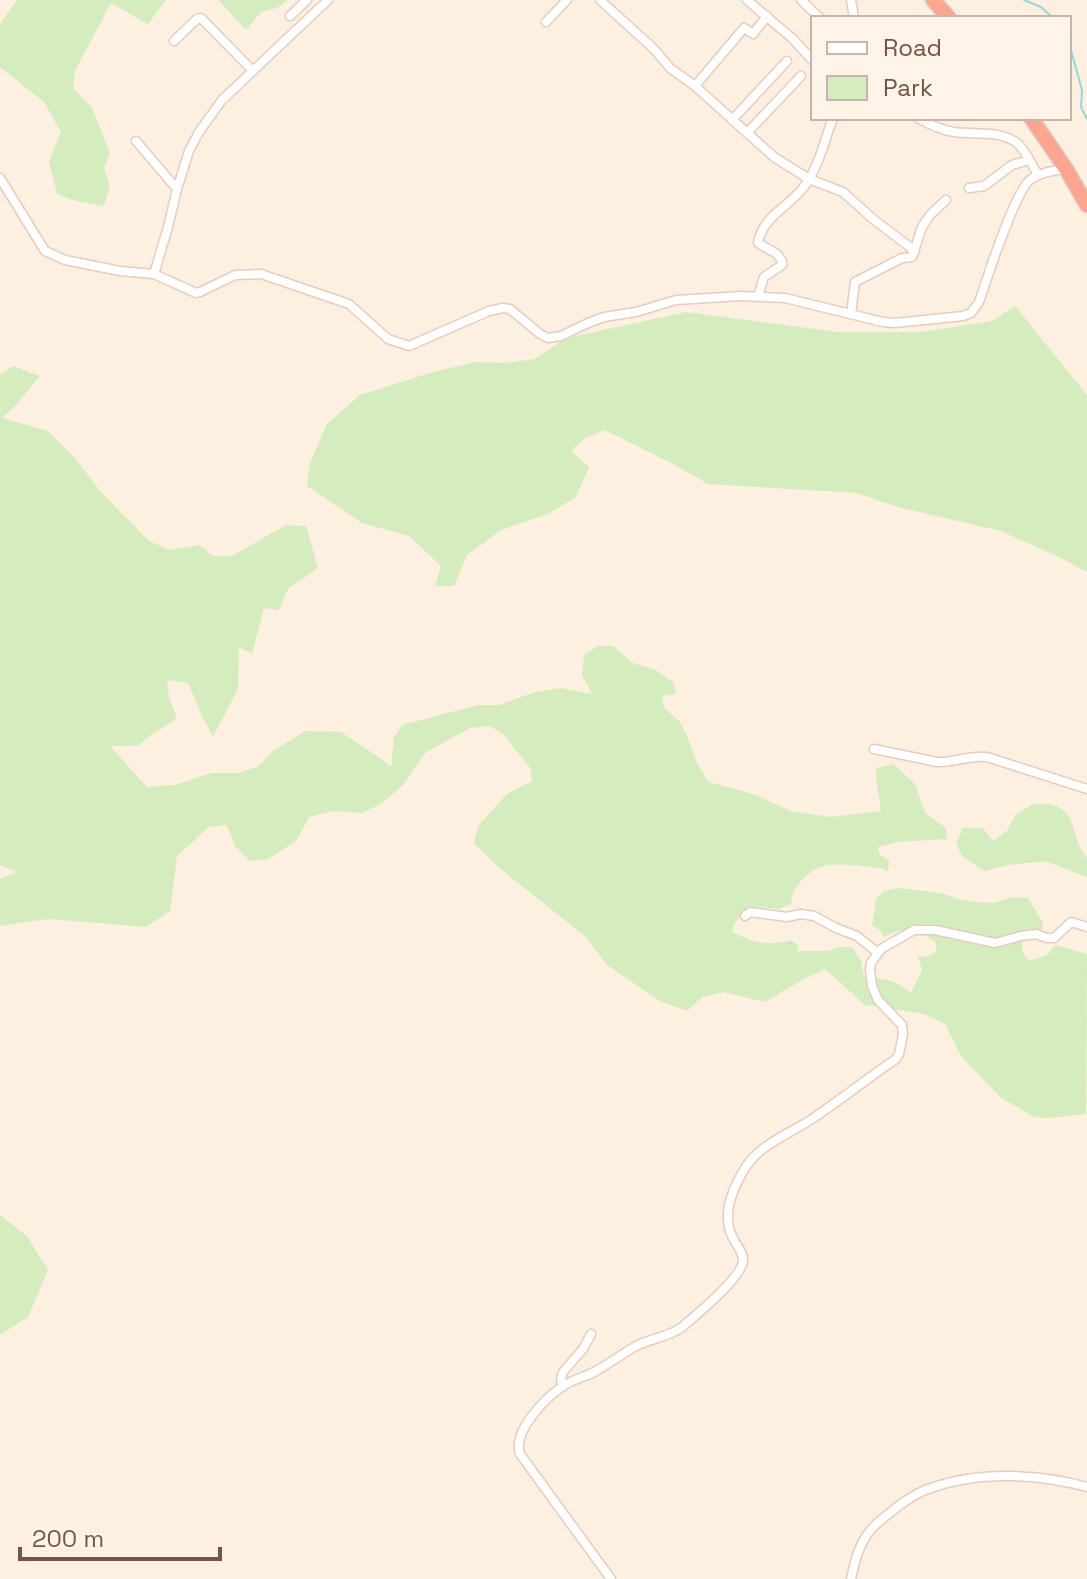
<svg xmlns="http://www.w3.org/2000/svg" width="1087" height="1579" font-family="'Space Grotesk',sans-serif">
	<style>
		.green { fill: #d4ecbe }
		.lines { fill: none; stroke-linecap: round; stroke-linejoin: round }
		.stream { stroke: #99d5da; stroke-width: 2 }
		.street-casing { stroke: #e4cdbe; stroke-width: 11 }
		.highway-casing { stroke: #dbd2cf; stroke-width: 17 }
		.street { stroke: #fff; stroke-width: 8 }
		.highway { stroke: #fca692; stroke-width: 14 }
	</style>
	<rect width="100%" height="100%" fill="#fef0e0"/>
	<g class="green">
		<path d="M17 0H166L148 24 111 3 75 71 73 88 92 108 110 153 104 168 110 186 104 206 76 201 57 194 49 161 61 132 44 102 0 67V24Z"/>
		<path d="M218 0H288L277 8 261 12 246 30Z"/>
		<path d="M1015 306 1087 395V572L1063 559 1001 531 898 507 857 493 708 484 677 466 605 430 585 438 571 451 589 467 576 497 548 514 501 530 467 555 454 586H435L441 566 409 536 362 523 307 486 310 463 327 424 360 395 433 372 475 362 506 363 534 359 567 338 686 312 838 332H920L993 321Z"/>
		<path d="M13 366 40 376 16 405 2 418 48 431 75 458 101 492 149 541 170 550 199 545 213 556H232L286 525 306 526 318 568 288 589 279 610 264 608 252 654 239 647 238 689 213 737 202 716 188 683 167 680 169 697 177 718C164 728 150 734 138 746H110L147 787 175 785 211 773H238L259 766 273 751 305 731 341 732 380 758 391 767 394 738 402 725 478 705H499L535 692 561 688 592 694 582 675 584 655 598 646H613L633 663 656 670 674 683 676 694 662 696 664 708 680 722 687 735 697 763 709 782 756 795 790 811 831 817 881 811C880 796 875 783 876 768L893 764 915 784 925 813 946 828 947 839 897 842 878 847 880 855 889 860 888 872 882 868C867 867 836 862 823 866 806 872 792 887 791 904L779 909 748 906 734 924 732 932C753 942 767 947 791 940L798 945 797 951H828L840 947H852L861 961 864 976C886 980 893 978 911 993L922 970 918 956 926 957 936 952V943C921 930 901 927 884 937L880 930 872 926 876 899 884 891 898 888 942 893 961 900 978 902 994 903 1012 897 1028 898 1043 923 1042 931H1023L1022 951 1029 961 1047 955 1055 945 1087 954 1086 1114 1050 1118 1034 1117 1000 1097 961 1056 945 1024 924 1014 865 1005 825 969 804 979 765 1002 723 992 702 997 687 1011 660 1001 607 965 586 937 498 867 474 843 478 826 507 794 532 781 531 769 504 735 490 726 470 728 425 753 404 784 381 804 361 813 333 811 309 817 296 841 268 859 250 861 235 846 227 825 209 827 177 856 170 911 146 927 48 919 0 926V879L17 872 0 865V375Z"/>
		<path d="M1034 804C1040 804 1047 803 1053 805 1078 812 1072 843 1087 857V877L1045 861 1009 865 984 871 962 856 956 843 963 828H983L993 841 1007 831 1016 814Z"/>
		<path d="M0 1215 27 1236 48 1270 28 1317 0 1335Z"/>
	</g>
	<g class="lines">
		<g class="stream">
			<path d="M1024 0 1041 7 1053 18"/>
			<path d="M1069 43 1082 90 1081 107 1087 119"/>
		</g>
		<g class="street-casing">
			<g id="street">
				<path d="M600 0 654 49 670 68 695 86 774 157 809 179 843 192 873 219 915 251"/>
				<path d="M747 0 793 39 813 61"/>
				<path d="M801 0 820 18"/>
				<path d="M851 0 854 18"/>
				<path d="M290 16 307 0"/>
				<path d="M546 22 567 0"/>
				<path d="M174 41 197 19 201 18 253 71"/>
				<path d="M695 86 744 28 753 34 767 16"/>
				<path d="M918 118C930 125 941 130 954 132 974 135 1000 130 1017 143 1026 151 1032 165 1038 175"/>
				<path d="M732 120 787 61"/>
				<path d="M747 133 801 76"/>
				<path d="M136 141 177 189"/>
				<path d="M0 178 45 251 65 260 120 271 154 274 196 293 200 292 235 275 261 274 349 304 388 339 409 346 489 311 503 308 510 309 540 334 548 338 561 336 588 323 604 317 636 312 676 300 741 296 785 298 883 322 895 323 963 316 971 313 979 302C987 279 1014 193 1030 180 1039 173 1055 170 1066 169"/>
				<path d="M969 188 984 186 1012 165 1029 160"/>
				<path d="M154 274 168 227 177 189 189 151 199 132 222 100 328 0"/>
				<path d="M758 296 764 277 782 265V261L777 254 758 243C763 214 792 206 806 184 819 165 825 139 833 118"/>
				<path d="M851 314 855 282 902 258 912 257 922 227 930 215 946 200"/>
				<path d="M874 749 937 762C954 763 969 755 987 757L1087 789"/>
				<path d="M745 916 750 912 787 917 801 914 814 916 836 928 857 936 878 953"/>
				<path d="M563 1386 561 1379 563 1372 583 1349 591 1334"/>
				<path d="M611 1579 520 1454C512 1432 545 1398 563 1386 573 1379 586 1377 596 1371 610 1363 623 1353 638 1345 653 1338 669 1337 682 1327 695 1316 743 1277 743 1260 744 1253 736 1245 733 1238 721 1216 732 1190 744 1170 758 1145 789 1134 812 1119 840 1100 868 1078 896 1059L899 1054 903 1034 902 1025 878 1000 872 986 870 970 871 963 881 949 914 930H935L995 943 1021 936 1036 934 1047 938H1054L1071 922 1087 927"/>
				<path d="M851 1579C854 1565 857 1551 865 1538 870 1529 878 1522 886 1516 899 1505 912 1495 928 1489 977 1471 1037 1473 1087 1487"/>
			</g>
		</g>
		<g class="highway-casing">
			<g id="highway">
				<path d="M933 0 949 18"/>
				<path d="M1031 118 1066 169 1087 205"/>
			</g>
		</g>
		<use href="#street" class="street"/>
		<use href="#highway" class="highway"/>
	</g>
	<rect x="811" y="16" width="260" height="104" fill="#fff4e7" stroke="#c8b4a7" stroke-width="2"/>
	<rect x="827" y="42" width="40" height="12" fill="#ffffff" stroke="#c8b4a7" stroke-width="2"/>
	<text x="883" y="56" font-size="24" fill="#765346">Road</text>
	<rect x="827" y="76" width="40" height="24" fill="#d4ecbe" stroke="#c8b4a7" stroke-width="2"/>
	<text x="883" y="96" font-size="24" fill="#765346">Park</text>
	<path d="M20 1547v12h200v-12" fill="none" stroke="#765346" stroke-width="4"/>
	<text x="32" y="1547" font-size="24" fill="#765346" stroke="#fff4e7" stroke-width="6" paint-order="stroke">200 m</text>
</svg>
